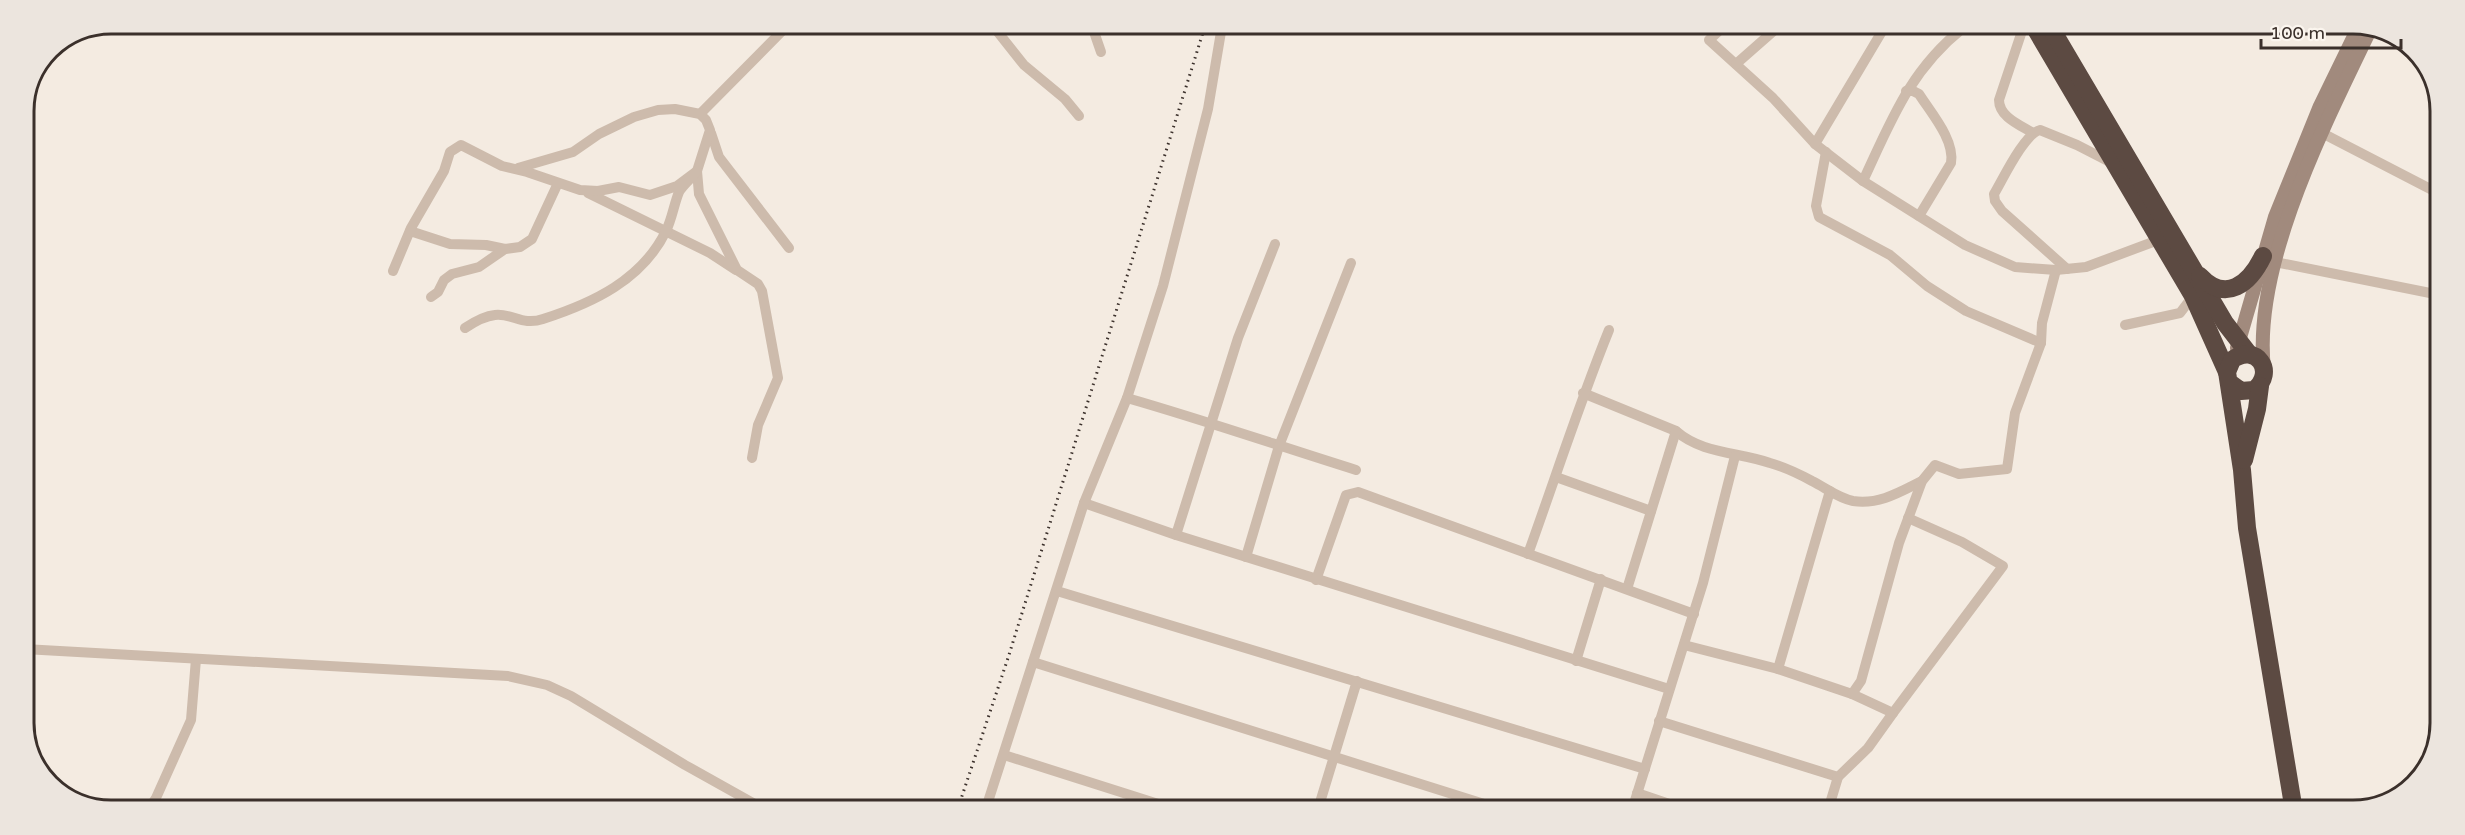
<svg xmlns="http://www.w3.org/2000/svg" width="2465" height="835" font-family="'Varela Round',sans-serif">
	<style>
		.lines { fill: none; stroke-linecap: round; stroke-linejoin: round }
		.street { stroke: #cdbbac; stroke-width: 10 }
		.secondary { stroke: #a18a7d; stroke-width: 14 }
		.highway { stroke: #5c4a42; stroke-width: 18 }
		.rail { stroke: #3b302b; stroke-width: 3; stroke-dasharray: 1.5 4.5; stroke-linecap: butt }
		.rim { fill: none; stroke: #3b302b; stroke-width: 3 }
	</style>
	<rect width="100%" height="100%" fill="#f4ebe1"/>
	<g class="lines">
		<g class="street">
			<path d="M993 26 1024 65 1065 99 1079 116"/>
			<path d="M1092 26 1101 52"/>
			<path d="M1723 27 1709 40 1773 98 1815 144 1863 181 1965 245 2015 267 2056 270 2086 267 2161 239"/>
			<path d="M2023 28 1999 100C1999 117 2020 125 2033 133"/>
			<path d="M1736 64 1778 27"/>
			<path d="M1906 91H1913L1919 94C1931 113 1955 140 1951 163L1919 216"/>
			<path d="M700 114 788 25"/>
			<path d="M711 133 719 157 789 248"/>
			<path d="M2322 133 2440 194"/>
			<path d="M1815 144 1884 28"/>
			<path d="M1826 152 1816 206 1819 217 1890 255 1927 286 1966 311 2041 343"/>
			<path d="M518 168 573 152 599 134 634 117 658 110 675 109 700 114 706 120 710 130 697 171 699 194 737 270 758 284 762 291 778 378 758 425 752 458"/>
			<path d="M1863 181C1891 121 1910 70 1963 28"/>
			<path d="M588 193 710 253 736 270"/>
			<path d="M410 231 450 244 486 245 505 249 520 247 532 239 558 183"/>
			<path d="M2275 262 2440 295"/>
			<path d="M2067 269 2002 211 1995 201 1994 194C2003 179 2024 134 2040 130L2077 145 2112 163"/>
			<path d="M393 271 411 228 444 171 450 152 461 145 502 166 527 172 580 190 598 191 619 187 650 195 677 186 697 171C692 178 683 185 679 192 674 204 672 219 666 231 642 280 593 303 543 319 522 326 513 313 495 315 484 316 474 322 465 328"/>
			<path d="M431 297 438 292 444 280 452 274 479 267 505 249"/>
			<path d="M2125 325 2180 313 2193 296"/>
			<path d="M1583 393 1676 431C1702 454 1739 452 1770 463 1784 467 1799 474 1812 481 1826 488 1838 498 1853 501 1879 505 1900 492 1922 481"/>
			<path d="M1127 398C1204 420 1279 446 1356 470"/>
			<path d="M1556 477 1651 511"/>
			<path d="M1084 503 1176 535 1669 689"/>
			<path d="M1176 535 1238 338 1275 244"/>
			<path d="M1528 554C1555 479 1579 404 1609 330"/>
			<path d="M1246 557 1279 446 1351 263"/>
			<path d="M1316 580 1346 495 1358 492 1694 614"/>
			<path d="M1627 589 1676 431"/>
			<path d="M1057 591 1645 769"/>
			<path d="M1684 645 1778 669 1852 694"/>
			<path d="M24 649 508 676 547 685 571 696 685 765 762 808"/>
			<path d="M1576 661 1601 579"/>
			<path d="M1033 662 1500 809"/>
			<path d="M1778 669 1830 491"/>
			<path d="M1893 713 2003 566 1962 542 1908 518"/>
			<path d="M1659 721 1838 777"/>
			<path d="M1004 755 1174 809"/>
			<path d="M1637 793 1687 810"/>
			<path d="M150 807 156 798 191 720 196 659"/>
			<path d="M986 808 1084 503 1127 398 1163 286 1208 109 1222 26"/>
			<path d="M1318 809 1357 681"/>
			<path d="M1632 810 1703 583 1735 456"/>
			<path d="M1828 810 1838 777 1868 748 1893 713 1852 694 1861 681 1899 543 1922 481 1935 465 1959 474 2007 469 2015 413 2041 343 2042 323 2056 270"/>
		</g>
		<g class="secondary">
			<path d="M2237 348 2275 217 2320 106 2358 28"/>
			<path d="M2264 369C2252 264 2326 122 2371 28"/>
		</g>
		<g class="highway">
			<path d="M2035 28 2193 296 2227 372"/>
			<path d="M2051 28 2225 323 2249 354"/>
			<path d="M2200 276C2226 304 2250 283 2263 256"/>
			<path d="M2230 383 2241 391 2254 390C2277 372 2256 342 2232 360L2227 372 2242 470 2247 528 2294 811"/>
			<path d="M2244 460 2257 409 2260 386"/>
		</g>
		<path class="rail" d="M958 808 1008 658 1205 26"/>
	</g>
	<path d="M0 0H2465V835H0ZM111 34H2353A77 77 0 0 1 2430 111V723A77 77 0 0 1 2353 800H111A77 77 0 0 1 34 723V111A77 77 0 0 1 111 34Z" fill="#ece5de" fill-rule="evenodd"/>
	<path class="rim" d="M111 34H2353A77 77 0 0 1 2430 111V723A77 77 0 0 1 2353 800H111A77 77 0 0 1 34 723V111A77 77 0 0 1 111 34Z"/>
	<path d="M2261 39v9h140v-9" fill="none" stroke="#3b302b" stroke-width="3"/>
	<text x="2270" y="39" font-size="18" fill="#3b302b" stroke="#fbf5ee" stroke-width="4.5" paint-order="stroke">100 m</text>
</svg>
